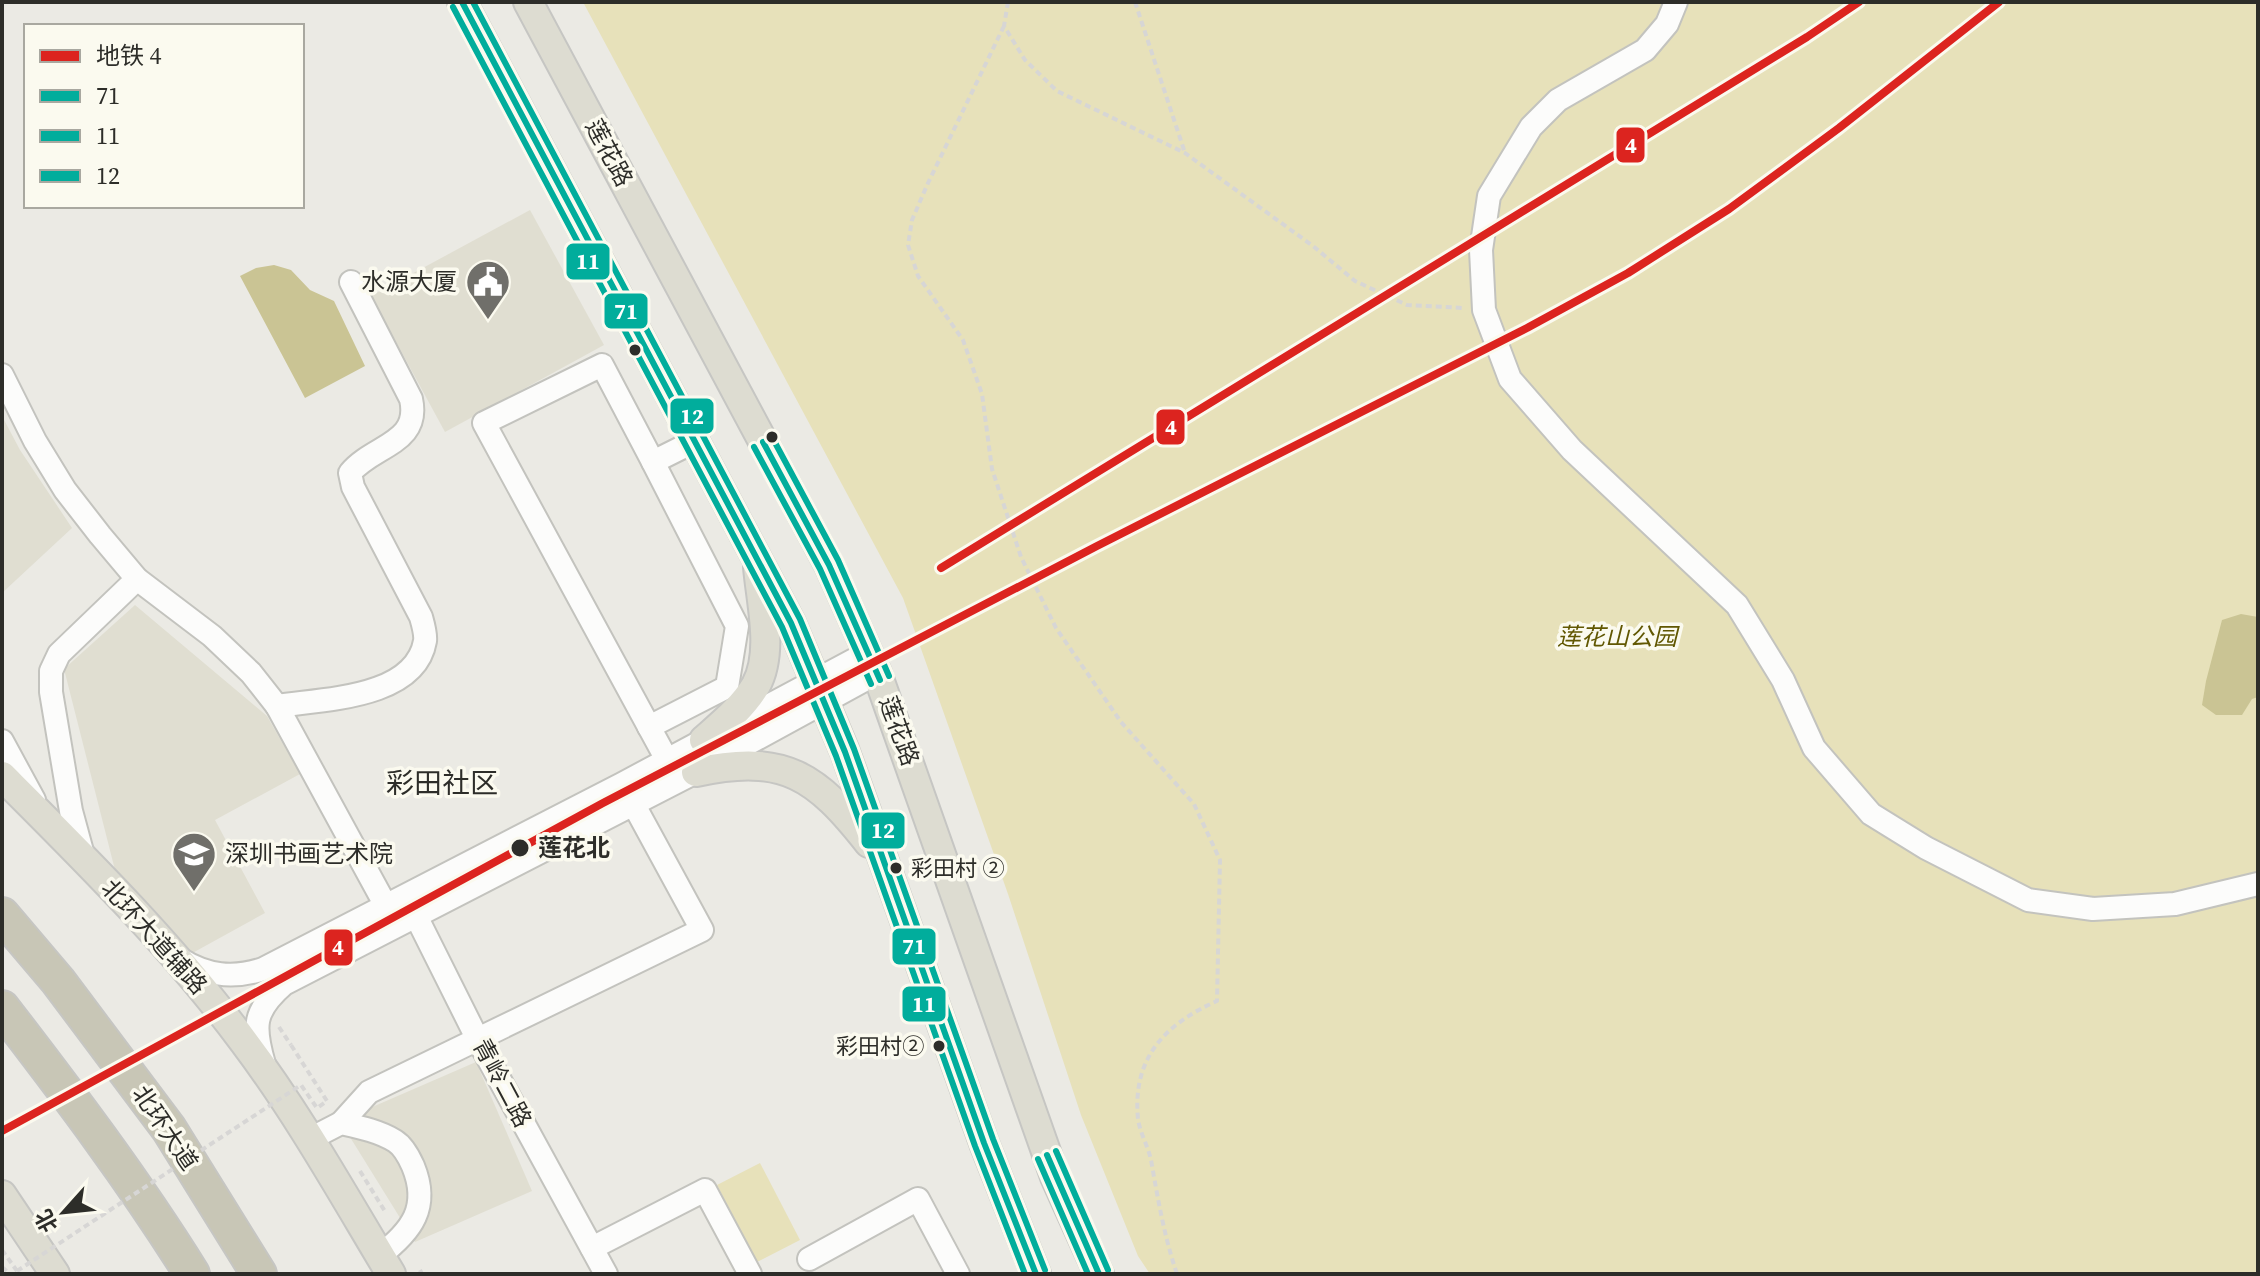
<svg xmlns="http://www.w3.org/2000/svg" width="2260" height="1276" font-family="'Source Serif 4','Noto Sans SC',serif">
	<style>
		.built { fill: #e0ded1 }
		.green { fill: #e7e1ba }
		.water { fill: #cac494 }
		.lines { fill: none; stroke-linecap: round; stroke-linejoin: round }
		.minor-casing { stroke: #c3c3be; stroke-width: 26 }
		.major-casing { stroke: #c6c6c3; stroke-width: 32 }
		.highway-casing { stroke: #c6c6c3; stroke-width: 38 }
		.path { stroke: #d7d6d5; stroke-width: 4; stroke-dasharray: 6 4; stroke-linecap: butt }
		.minor { stroke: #fcfcfb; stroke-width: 22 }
		.major { stroke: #dddcd1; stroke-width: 28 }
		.highway { stroke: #c8c6b6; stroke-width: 34 }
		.path-bridge { stroke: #d7d6d5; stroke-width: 4; stroke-dasharray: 6 4; stroke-linecap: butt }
		.bus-1-casing { stroke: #fbfaef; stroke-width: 12 }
		.bus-2-casing { stroke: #fbfaef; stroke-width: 12 }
		.bus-3-casing { stroke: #fbfaef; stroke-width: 12 }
		.bus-1 { stroke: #01ad9c; stroke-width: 6 }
		.bus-2 { stroke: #01ad9c; stroke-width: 6 }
		.bus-3 { stroke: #01ad9c; stroke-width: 6 }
		.metro-1-casing { stroke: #fbfaef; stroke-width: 14 }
		.metro-1 { stroke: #dc241f; stroke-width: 8 }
		.bus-dot { fill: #2d2d29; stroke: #fbfaef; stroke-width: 3 }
		.labels { text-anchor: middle; stroke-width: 7; stroke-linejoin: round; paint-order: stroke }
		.bus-label { font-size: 22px; fill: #2d2d29; stroke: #fbfaef; text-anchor: start }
		.street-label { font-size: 24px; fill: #2d2d29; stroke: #fbfaef }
		.poi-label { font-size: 24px; fill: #2d2d29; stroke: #fbfaef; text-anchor: end }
		.park-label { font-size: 24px; font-style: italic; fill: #615702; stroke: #fbfaef }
		.stop-label { font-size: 24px; font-weight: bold; fill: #2d2d29; stroke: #fbfaef; text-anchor: start }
		.quarter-label { font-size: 28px; fill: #2d2d29; stroke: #fbfaef }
		.line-badge { stroke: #fbfaef; stroke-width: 3 }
		.badge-label { font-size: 22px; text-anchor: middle; font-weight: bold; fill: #fff }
	</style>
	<rect width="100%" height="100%" fill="#ebeae4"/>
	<g class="built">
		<path d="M530 210 604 345 445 432 371 296Z"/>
		<path d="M2 416 20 450 72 528 2 593Z"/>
		<path d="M135 605 267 716 300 774 215 820 265 913 187 956 116 874 64 669Z"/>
		<path d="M476 1062 532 1191 415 1242 340 1121Z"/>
	</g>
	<g class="green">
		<path d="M583 2H2258V1274H1150L1138 1256 1081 1115 1008 894 903 598Z"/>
		<path d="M760 1163 800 1240 757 1262 717 1185Z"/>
	</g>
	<g class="water">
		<path d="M274 265 291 270 310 290 334 301 365 366 305 398 240 276 256 268Z"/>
		<path d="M2241 614 2258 617V697L2252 699 2242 715H2216L2202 705 2206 681 2222 620Z"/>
	</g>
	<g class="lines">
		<g class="minor-casing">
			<g id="minor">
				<path d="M1676 2 1667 24 1645 50 1558 100 1531 127 1489 196 1481 250 1484 310 1510 379 1572 450 1737 605 1783 680 1814 748 1871 814 1926 848 2028 900 2093 909 2175 904 2258 884"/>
				<path d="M2 375 35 441 65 490 100 535 137 579 212 636 251 673 277 706 386 906"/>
				<path d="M277 706C322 699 415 699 425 641 426 634 423 624 421 617L353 487 350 473C373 445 421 444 411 399L351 282"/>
				<path d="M649 727 727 687 737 626 653 462"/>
				<path d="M2 741 34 800"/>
				<path d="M667 760 484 423 602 365 653 462 695 441"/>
				<path d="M84 859 71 811 51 692V671L59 654 137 579"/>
				<path d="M416 916 478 1040 606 1274"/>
				<path d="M180 959C207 976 233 979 263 969L622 784 869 652"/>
				<path d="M264 1064C253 1026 253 1011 284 984L696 772 877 673"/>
				<path d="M341 1123 369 1092 702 930 628 794"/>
				<path d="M310 1139 341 1123C359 1127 379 1131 395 1141 403 1146 409 1157 413 1166 430 1207 412 1231 379 1256"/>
				<path d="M592 1248 705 1190 750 1274"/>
				<path d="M809 1259 918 1199 958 1274"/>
			</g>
		</g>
		<g class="major-casing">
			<g id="major">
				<path d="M462 2 791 623 845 752 984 1143 1036 1274"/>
				<path d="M528 2 829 565 877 673 1055 1177 1099 1274"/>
				<path d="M704 740C722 724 743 707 756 685 774 652 761 603 758 567"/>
				<path d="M696 772C785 753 816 776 869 843"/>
				<path d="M2 776C86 860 173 946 244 1042 299 1115 344 1196 391 1274"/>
				<path d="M2 1195 55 1274"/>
			</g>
		</g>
		<g class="highway-casing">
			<g id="highway">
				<path d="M2 915 58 981 169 1129 259 1274"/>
				<path d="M2 1008C69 1095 134 1181 192 1274"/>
			</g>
		</g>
		<g class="path">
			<path d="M1008 2 1004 26 1025 60 1057 91 1185 153 1313 246 1355 281 1407 305 1464 308"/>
			<path d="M1135 2 1185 153"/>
			<path d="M1004 26 928 183 912 220 908 245 918 276 963 340 982 394 992 469 1021 557 1056 628 1121 722 1194 804 1220 860 1217 1001C1165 1024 1132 1058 1138 1119 1140 1133 1148 1146 1151 1160 1158 1199 1164 1236 1177 1274"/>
			<path d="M279 1027 291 1045"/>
			<path d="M360 1171 386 1213"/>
			<path d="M2 1250 17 1271"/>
			<path d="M2 1267 10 1274"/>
			<path d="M420 1270 422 1274"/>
		</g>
		<use href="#minor" class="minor"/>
		<use href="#major" class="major"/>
		<use href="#highway" class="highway"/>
		<path class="path-bridge" d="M17 1271 301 1085 317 1108 327 1101 291 1045"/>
		<g class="bus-1-casing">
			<g id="bus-1">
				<path d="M462 2 791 623 845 752 984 1143 1036 1274"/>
				<path d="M763 442 829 565 880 680"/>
				<path d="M1047 1155 1099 1274"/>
			</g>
		</g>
		<g class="bus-2-casing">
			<g id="bus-2">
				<path d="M453 7 782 627 836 756 975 1146 1025 1274"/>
				<path d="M754 447 820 569 871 684"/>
				<path d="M1038 1159 1088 1274"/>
			</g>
		</g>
		<g class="bus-3-casing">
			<g id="bus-3">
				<path d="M473 2 800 619 854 749 993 1139 1045 1270"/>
				<path d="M772 437 838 560 889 676"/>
				<path d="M1056 1151 1108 1270"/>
			</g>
		</g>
		<use href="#bus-1" class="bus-1"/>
		<use href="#bus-2" class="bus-2"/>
		<use href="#bus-3" class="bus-3"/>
		<g class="metro-1-casing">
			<g id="metro-1">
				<path d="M941 568 1807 37 1859 2"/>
				<path d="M2 1131 603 803 1097 546 1527 328 1628 273 1729 209 1839 128 1999 2"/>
			</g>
		</g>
		<use href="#metro-1" class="metro-1"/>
	</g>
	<defs>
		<g id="civic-pin" transform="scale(2.3)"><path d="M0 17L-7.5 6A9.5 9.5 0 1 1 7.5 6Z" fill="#706f6a" stroke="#fbfaef"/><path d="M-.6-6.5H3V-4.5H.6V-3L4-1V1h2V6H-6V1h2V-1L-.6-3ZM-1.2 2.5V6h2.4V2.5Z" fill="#fff"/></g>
		<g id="university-pin" transform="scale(2.3)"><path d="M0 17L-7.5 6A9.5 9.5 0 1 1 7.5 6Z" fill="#706f6a" stroke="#fbfaef"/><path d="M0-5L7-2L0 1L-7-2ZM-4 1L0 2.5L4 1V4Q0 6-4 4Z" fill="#fff"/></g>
	</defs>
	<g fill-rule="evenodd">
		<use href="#civic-pin" x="488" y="282"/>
		<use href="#university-pin" x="194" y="854"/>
	</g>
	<g class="bus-dot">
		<circle cx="635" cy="350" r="7"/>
		<circle cx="772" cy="437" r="7"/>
		<circle cx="520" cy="848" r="10"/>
		<circle cx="896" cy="868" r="7"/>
		<circle cx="939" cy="1046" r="7"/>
	</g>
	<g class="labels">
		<g class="bus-label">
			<text x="911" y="876">彩田村 ②</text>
			<text x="924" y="1054" text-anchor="end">彩田村②</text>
		</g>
		<g class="street-label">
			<text transform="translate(609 153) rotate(62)" y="8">莲花路</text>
			<text transform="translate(899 731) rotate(70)" y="8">莲花路</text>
			<text transform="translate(154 937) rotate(48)" y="8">北环大道辅路</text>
			<text transform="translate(502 1083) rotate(62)" y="8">青岭二路</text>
			<text transform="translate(165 1128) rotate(56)" y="8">北环大道</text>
		</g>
		<g class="poi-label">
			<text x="457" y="290">水源大厦</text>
			<text x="225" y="862" text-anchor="start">深圳书画艺术院</text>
		</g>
		<g class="park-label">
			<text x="1617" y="645">莲花山公园</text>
		</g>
		<g class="stop-label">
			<text x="538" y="856">莲花北</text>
		</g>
		<g class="quarter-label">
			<text x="442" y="793">彩田社区</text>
		</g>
	</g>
	<g class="line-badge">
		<rect x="1615" y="126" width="31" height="38" rx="8" fill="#dc241f"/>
		<rect x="565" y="242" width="46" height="39" rx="8" fill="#01ad9c"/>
		<rect x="603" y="292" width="46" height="38" rx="8" fill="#01ad9c"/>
		<rect x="669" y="397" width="46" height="38" rx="8" fill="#01ad9c"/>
		<rect x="1155" y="408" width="31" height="38" rx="8" fill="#dc241f"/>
		<rect x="860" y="811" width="46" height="39" rx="8" fill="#01ad9c"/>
		<rect x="891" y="927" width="46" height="39" rx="8" fill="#01ad9c"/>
		<rect x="323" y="928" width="31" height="39" rx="8" fill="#dc241f"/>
		<rect x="901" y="985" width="46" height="38" rx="8" fill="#01ad9c"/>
	</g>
	<g class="badge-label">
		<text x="1631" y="153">4</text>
		<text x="588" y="269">11</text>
		<text x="626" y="319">71</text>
		<text x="692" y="424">12</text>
		<text x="1171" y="435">4</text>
		<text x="883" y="838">12</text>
		<text x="914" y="954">71</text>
		<text x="338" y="955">4</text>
		<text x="924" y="1012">11</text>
	</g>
	<rect width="2260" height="1276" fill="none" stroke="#2d2d29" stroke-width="8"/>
	<rect x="24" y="24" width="280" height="184" fill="#fbfaef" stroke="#a9a8a0" stroke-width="2"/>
	<rect x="40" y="50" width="40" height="12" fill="#dc241f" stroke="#a9a8a0" stroke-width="2"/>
	<text x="96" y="64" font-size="24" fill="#2d2d29">地铁 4</text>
	<rect x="40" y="90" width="40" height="12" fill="#01ad9c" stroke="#a9a8a0" stroke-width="2"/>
	<text x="96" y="104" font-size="24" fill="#2d2d29">71</text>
	<rect x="40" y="130" width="40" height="12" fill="#01ad9c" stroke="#a9a8a0" stroke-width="2"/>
	<text x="96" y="144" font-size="24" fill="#2d2d29">11</text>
	<rect x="40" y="170" width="40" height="12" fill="#01ad9c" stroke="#a9a8a0" stroke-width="2"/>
	<text x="96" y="184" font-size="24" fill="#2d2d29">12</text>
	<g transform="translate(64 1212) rotate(243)" stroke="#fbfaef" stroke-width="6" paint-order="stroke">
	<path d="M0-6L14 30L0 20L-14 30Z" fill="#2d2d29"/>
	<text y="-12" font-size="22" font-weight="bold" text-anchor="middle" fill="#2d2d29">北</text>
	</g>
</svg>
